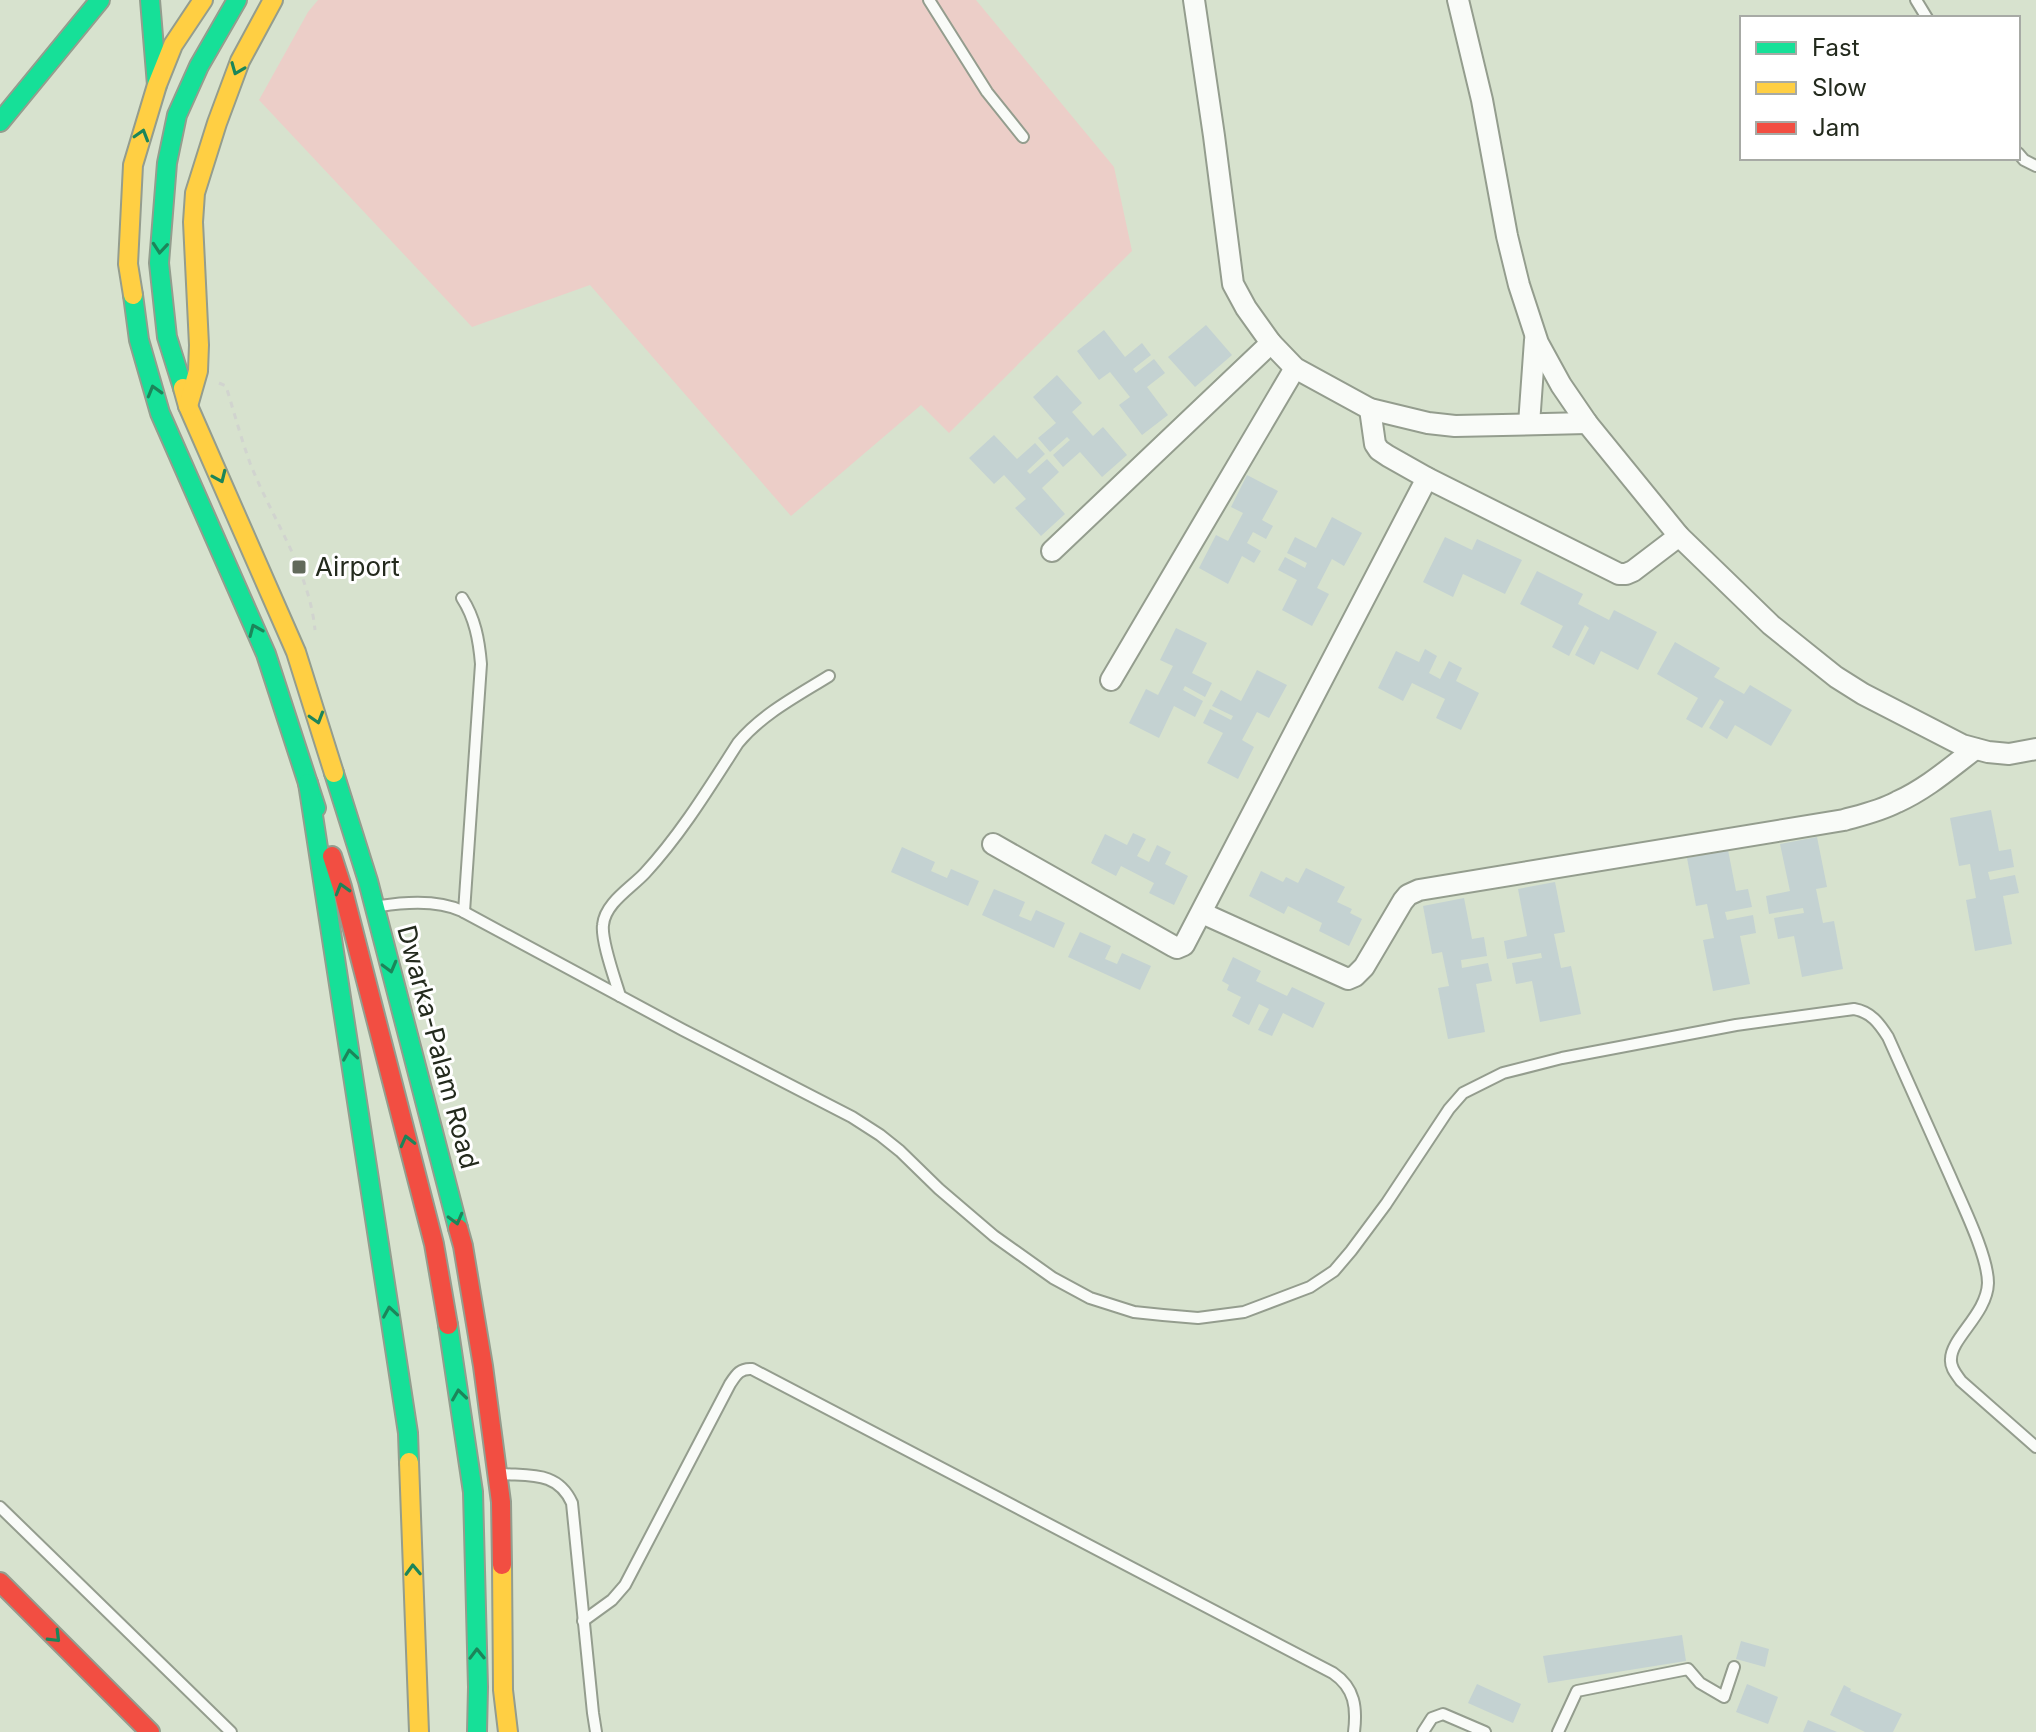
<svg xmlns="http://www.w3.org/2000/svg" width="2036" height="1732" font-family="Inter,sans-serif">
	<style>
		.green { fill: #eccec8 }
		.building { fill: #c4d2d2 }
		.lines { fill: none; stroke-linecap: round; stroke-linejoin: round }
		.lane-casing { stroke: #949d8e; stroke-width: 14 }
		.street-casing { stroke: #949d8e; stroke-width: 24 }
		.fast-casing { stroke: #949d8e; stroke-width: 22 }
		.slow-casing { stroke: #949d8e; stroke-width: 22 }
		.jam-casing { stroke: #949d8e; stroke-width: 22 }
		.path { stroke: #d1d4cf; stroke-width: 3; stroke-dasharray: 6 6; stroke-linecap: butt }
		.lane { stroke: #f9fbf8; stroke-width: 10 }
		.street { stroke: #f9fbf8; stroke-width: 20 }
		.fast { stroke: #16e098; stroke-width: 18 }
		.slow { stroke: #ffcf43; stroke-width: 18 }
		.jam { stroke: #f24e42; stroke-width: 18 }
		.oneway { stroke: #1c855a }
		.poi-dot { fill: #626a5b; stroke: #fff; stroke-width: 3 }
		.labels { text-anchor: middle; stroke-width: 6; stroke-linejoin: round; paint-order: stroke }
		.poi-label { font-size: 26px; fill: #232a1d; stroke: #fff; text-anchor: start }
		.street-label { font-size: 26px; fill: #232a1d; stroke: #fff }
	</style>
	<rect width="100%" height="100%" fill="#d7e2ce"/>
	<path class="green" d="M318 0H976L1114 167 1132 251 949 433 921 405 791 516 590 285 472 327 259 100 308 12Z"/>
	<g class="building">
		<path d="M1206 325 1232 355 1195 387 1168 357Z"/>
		<path d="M1104 330 1125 357 1142 343 1151 355 1133 369 1136 373 1154 359 1165 373 1147 387 1168 415 1142 435 1119 405 1130 397 1110 372 1099 380 1077 351Z"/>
		<path d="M1057 375 1082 403 1072 412 1093 436 1103 427 1127 455 1102 477 1080 452 1063 467 1053 455 1070 440 1067 437 1050 452 1038 438 1056 423 1033 397Z"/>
		<path d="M994 435 1017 459 1035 443 1045 454 1027 471 1030 474 1047 459 1059 472 1042 488 1065 514 1041 536 1015 508 1026 499 1004 475 994 484 969 458Z"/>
		<path d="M1247 475 1278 491 1262 520 1273 526 1266 539 1253 532 1247 543 1261 551 1254 563 1242 556 1228 584 1199 568 1216 535 1228 541 1243 513 1231 507Z"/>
		<path d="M1332 517 1362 533 1344 566 1332 559 1317 588 1329 594 1312 626 1282 610 1297 580 1278 570 1285 557 1305 568 1307 563 1287 553 1295 537 1316 548Z"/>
		<path d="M1445 537 1472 550 1477 539 1522 560 1505 594 1463 574 1453 597 1423 582Z"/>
		<path d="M1537 571 1583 594 1578 604 1609 620 1614 610 1657 632 1638 670 1601 651 1594 665 1575 655 1589 628 1585 625 1569 656 1552 647 1563 626 1520 604Z"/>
		<path d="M1176 628 1207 643 1192 673 1212 683 1205 697 1185 686 1183 690 1203 701 1195 717 1174 706 1159 738 1129 723 1146 689 1158 695 1173 666 1160 660Z"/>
		<path d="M1675 642 1720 668 1714 677 1744 694 1750 685 1792 710 1771 746 1735 725 1727 739 1709 728 1724 702 1720 699 1702 728 1686 719 1698 698 1657 674Z"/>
		<path d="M1425 649 1437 656 1429 673 1440 679 1449 661 1462 668 1456 681 1479 693 1461 730 1436 718 1445 699 1412 683 1403 701 1378 688 1396 651 1419 662Z"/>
		<path d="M1257 670 1287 685 1269 718 1257 712 1242 740 1254 747 1238 779 1207 763 1223 733 1203 723 1210 709 1231 720 1233 716 1212 706 1221 690 1241 701Z"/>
		<path d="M1991 810 1999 851 2011 849 2014 867 1988 872 1990 880 2015 875 2019 893 2003 896 2012 944 1975 951 1966 900 1976 898 1970 864 1959 866 1950 818Z"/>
		<path d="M1133 833 1146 839 1137 856 1149 862 1157 845 1171 852 1165 864 1188 876 1174 905 1149 893 1154 883 1121 866 1116 876 1091 863 1105 834 1127 845Z"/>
		<path d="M1817 837 1827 887 1816 889 1823 923 1834 921 1843 969 1802 977 1794 936 1778 939 1774 918 1804 913 1803 908 1769 914 1766 896 1790 891 1780 844Z"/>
		<path d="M902 847 935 862 931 871 947 878 951 869 979 881 968 906 891 872Z"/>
		<path d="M1728 850 1736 891 1748 889 1752 907 1725 912 1727 920 1753 915 1756 933 1740 936 1750 984 1713 991 1703 940 1714 938 1707 904 1696 906 1687 858Z"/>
		<path d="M1306 868 1345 887 1337 902 1352 909 1350 913 1362 919 1349 946 1319 931 1322 923 1288 906 1284 914 1249 896 1261 871 1283 882 1286 877 1298 883Z"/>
		<path d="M1555 882 1565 932 1554 934 1561 968 1571 966 1581 1014 1540 1022 1532 981 1516 984 1512 963 1542 958 1541 953 1507 959 1504 941 1527 936 1518 889Z"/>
		<path d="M994 889 1025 902 1019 916 1031 921 1036 910 1065 923 1054 948 982 915Z"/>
		<path d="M1464 898 1472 939 1484 937 1487 956 1461 960 1462 968 1488 963 1492 981 1476 984 1485 1032 1448 1039 1438 988 1449 986 1442 952 1432 954 1423 906Z"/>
		<path d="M1080 932 1111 946 1105 959 1117 964 1122 953 1151 966 1140 990 1068 957Z"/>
		<path d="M1233 957 1261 971 1256 981 1287 996 1292 987 1325 1003 1313 1028 1283 1013 1272 1036 1258 1030 1269 1009 1259 1004 1249 1025 1232 1016 1241 997 1227 990 1229 985 1222 981Z"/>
		<path d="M1682 1635 1686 1661 1548 1683 1543 1656Z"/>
		<path d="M1741 1641 1769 1649 1765 1667 1736 1659Z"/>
		<path d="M1477 1684 1521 1704 1513 1723 1468 1703Z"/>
		<path d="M1747 1684 1778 1697 1768 1724 1736 1712Z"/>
		<path d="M1844 1685 1851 1689 1850 1691 1902 1714 1893 1732H1865L1830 1715Z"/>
		<path d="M1808 1720 1837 1732H1803Z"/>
	</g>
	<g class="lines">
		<g class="lane-casing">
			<g id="lane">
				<path d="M929 0 987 92 1023 137"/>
				<path d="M1916 0 1927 18"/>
				<path d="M2018 153 2024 160 2036 166"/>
				<path d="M462 598C475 618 479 640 481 664L464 912"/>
				<path d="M380 906C405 902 439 900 462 911L683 1030 852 1117 880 1135 900 1151 939 1189 994 1236 1053 1278 1090 1298 1134 1312 1163 1315 1198 1318 1244 1312 1310 1287 1334 1271 1351 1251 1386 1204 1449 1109 1463 1093 1503 1073 1562 1058 1736 1025 1854 1009C1871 1012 1879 1023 1888 1037 1909 1084 1930 1131 1951 1178 1962 1204 1988 1256 1988 1283 1987 1314 1951 1338 1951 1359 1950 1368 1957 1375 1961 1381L2036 1447"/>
				<path d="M620 996C615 979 601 941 603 925 605 903 631 888 645 873 681 834 709 788 738 743 762 714 797 696 829 676"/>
				<path d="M503 1474C532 1476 558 1472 572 1503L593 1713 596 1732"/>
				<path d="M0 1507 231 1732"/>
				<path d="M583 1621 612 1600 625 1585 730 1384C736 1375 740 1368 752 1369L1333 1673C1355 1688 1357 1708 1354 1732"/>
				<path d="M1423 1732 1432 1718 1443 1714 1485 1732"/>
				<path d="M1558 1732 1577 1691 1688 1669 1700 1683 1724 1697 1734 1667"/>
			</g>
		</g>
		<g class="street-casing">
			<g id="street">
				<path d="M1194 0 1214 136 1233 284 1246 308 1271 343 1295 368 1370 409 1428 423 1455 426 1587 423"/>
				<path d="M1458 0 1482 100 1507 236 1519 285 1538 343 1561 385 1587 423 1679 536 1771 625 1836 677 1863 694 1962 745 1988 752 2009 754 2036 749"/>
				<path d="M1370 409 1375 444 1379 450 1388 456 1427 478 1619 574H1626L1633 571 1679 536"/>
				<path d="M1529 424 1535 340"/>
				<path d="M1052 551 1271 343"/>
				<path d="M1111 680 1295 368"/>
				<path d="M993 844 1173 946 1177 948 1184 945 1427 478"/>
				<path d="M1202 913 1348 979 1355 976 1364 967 1403 901 1408 895 1419 890 1844 820C1862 815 1880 811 1897 802 1926 789 1950 768 1975 749"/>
			</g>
		</g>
		<g class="fast-casing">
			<g id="fast">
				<path d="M150 0 157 85"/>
				<path d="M0 122 100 0"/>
				<path d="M133 295 139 340 160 413 266 654 316 808"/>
				<path d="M183 388 167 337 159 263 167 163 177 115 199 66 237 0"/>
				<path d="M334 773 368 881 458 1228"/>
				<path d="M308 783 408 1433 409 1462"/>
				<path d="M448 1325 473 1492 478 1687 477 1732"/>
			</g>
		</g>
		<g class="slow-casing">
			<g id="slow">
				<path d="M133 295 128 264 133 165 157 85 173 45 203 0"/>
				<path d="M183 388 188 406 296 652 334 773"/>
				<path d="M188 406 198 371 199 345 193 222 195 193 217 123 240 61 273 0"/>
				<path d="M409 1462 419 1732"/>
				<path d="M502 1565 503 1690 508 1732"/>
			</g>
		</g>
		<g class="jam-casing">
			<g id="jam">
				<path d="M332 856 342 887 434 1244 448 1325"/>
				<path d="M458 1228 463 1246 483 1366 501 1502 502 1565"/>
				<path d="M0 1582 150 1732"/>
			</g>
		</g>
		<path class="path" d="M219 383 226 386C234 412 241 438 250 463 272 519 309 569 315 630"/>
		<use href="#lane" class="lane"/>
		<use href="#street" class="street"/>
		<use href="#fast" class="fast"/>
		<use href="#slow" class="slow"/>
		<use href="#jam" class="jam"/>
	</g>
	<defs><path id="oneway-chevron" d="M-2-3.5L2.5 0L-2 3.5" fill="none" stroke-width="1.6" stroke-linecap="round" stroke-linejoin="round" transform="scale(2)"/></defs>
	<g class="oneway">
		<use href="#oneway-chevron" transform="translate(237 69) rotate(112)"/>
		<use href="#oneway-chevron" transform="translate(142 135) rotate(-73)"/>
		<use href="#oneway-chevron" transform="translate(160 248) rotate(95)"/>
		<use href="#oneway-chevron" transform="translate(154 391) rotate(-106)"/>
		<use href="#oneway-chevron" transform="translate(220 477) rotate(66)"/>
		<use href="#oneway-chevron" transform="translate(255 630) rotate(-113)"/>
		<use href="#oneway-chevron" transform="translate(317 718) rotate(73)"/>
		<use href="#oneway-chevron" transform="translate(342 889) rotate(-106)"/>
		<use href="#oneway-chevron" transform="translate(390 967) rotate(75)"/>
		<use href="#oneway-chevron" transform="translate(350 1055) rotate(-99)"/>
		<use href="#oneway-chevron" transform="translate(407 1141) rotate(-104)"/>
		<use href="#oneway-chevron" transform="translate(456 1219) rotate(75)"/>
		<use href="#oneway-chevron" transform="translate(390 1312) rotate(-99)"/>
		<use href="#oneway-chevron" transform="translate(459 1395) rotate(-98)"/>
		<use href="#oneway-chevron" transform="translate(413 1570) rotate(-92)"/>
		<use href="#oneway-chevron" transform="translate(55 1637) rotate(45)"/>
		<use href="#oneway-chevron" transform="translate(477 1654) rotate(-91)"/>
	</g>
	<rect class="poi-dot" x="291" y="559" width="16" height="16" rx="4"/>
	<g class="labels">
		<g class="poi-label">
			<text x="315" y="576">Airport</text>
		</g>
		<g class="street-label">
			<text transform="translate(438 1047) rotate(75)" y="9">Dwarka-Palam Road</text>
		</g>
	</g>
	<rect x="1740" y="16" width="280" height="144" fill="#ffffff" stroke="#a7aaa5" stroke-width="2"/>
	<rect x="1756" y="42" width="40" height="12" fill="#16e098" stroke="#a7aaa5" stroke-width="2"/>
	<text x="1812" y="56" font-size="24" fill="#232a1d">Fast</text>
	<rect x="1756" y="82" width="40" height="12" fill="#ffcf43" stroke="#a7aaa5" stroke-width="2"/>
	<text x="1812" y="96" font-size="24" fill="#232a1d">Slow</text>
	<rect x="1756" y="122" width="40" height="12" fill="#f24e42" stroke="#a7aaa5" stroke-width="2"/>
	<text x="1812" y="136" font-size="24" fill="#232a1d">Jam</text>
</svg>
